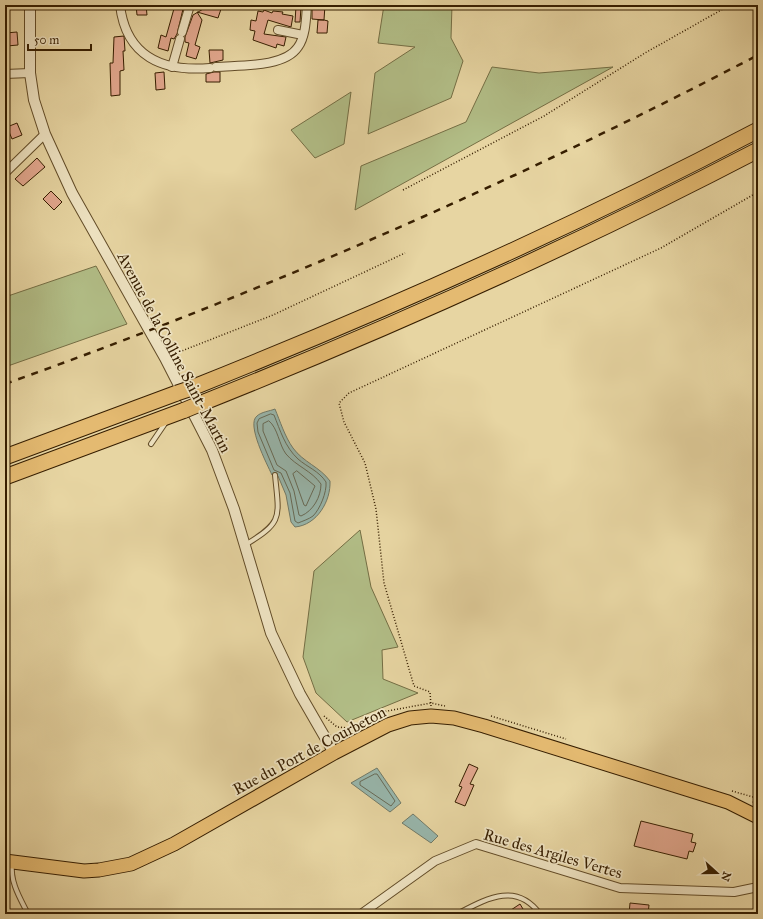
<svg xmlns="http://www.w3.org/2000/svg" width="763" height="919" font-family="'IM FELL Great Primer',serif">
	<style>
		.green { fill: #b2be87; stroke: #746e44 }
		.water { fill: #98b7ad; stroke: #717a68 }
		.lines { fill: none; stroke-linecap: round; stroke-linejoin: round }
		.shore { stroke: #676a56; stroke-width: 1 }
		.building { fill: #e3a88f; stroke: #361e00 }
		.service-casing { stroke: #624c28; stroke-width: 6 }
		.minor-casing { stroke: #624c28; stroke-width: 10 }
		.tertiary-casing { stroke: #624c28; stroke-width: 12 }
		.primary-casing { stroke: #361e00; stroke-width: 15 }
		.motorway-casing { stroke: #361e00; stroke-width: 17 }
		.path { stroke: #361e00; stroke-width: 1.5; stroke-dasharray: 1 2; stroke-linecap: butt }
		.service { stroke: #efe4c3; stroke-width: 4 }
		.minor { stroke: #efe4c3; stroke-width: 8 }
		.tertiary { stroke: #efe4c3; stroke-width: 10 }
		.primary { stroke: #e4ba71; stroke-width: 13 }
		.motorway { stroke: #e4ba71; stroke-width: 15 }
		.rail { stroke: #361e00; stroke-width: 2.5; stroke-dasharray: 7 7; stroke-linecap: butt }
		.motorway-bridge-casing { stroke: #361e00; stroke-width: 17; stroke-linecap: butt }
		.motorway-bridge { stroke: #e4ba71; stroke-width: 15 }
		.labels { text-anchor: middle; stroke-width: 3.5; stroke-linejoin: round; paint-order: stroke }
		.street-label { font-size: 16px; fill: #361e00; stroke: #efe4c3 }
	</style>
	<rect width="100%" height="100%" fill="#e7d5a2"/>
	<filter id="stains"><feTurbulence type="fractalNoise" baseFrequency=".005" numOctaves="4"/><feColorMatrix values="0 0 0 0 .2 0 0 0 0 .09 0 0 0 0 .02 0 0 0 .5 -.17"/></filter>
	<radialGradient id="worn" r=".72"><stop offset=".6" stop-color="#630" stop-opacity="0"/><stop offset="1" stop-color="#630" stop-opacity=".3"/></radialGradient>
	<g class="green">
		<path d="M384 5H452L451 38 463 61 451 98 368 134 375 73 415 47 378 43Z"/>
		<path d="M492 67 539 73 613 67 355 210 361 166 466 122Z"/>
		<path d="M351 92 344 144 315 158 291 130Z"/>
		<path d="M96 266 127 324 5 367V297Z"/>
		<path d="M360 530 371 587 398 647 382 650 383 679 418 693 347 722 316 693 303 657 314 571Z"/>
	</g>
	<g class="water">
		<path d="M275 409C280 421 285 437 293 448 303 462 320 467 330 481 331 501 317 525 295 527L291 522 286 495 278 476 272 475C267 464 246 424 257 416 261 412 270 411 275 409Z"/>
		<path d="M377 768 401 803 390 812 351 783Z"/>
		<path d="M413 814 438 836 431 843 402 823Z"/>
	</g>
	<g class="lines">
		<g class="shore">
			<path d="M271 414 274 415C280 430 285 447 298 459 307 467 319 471 326 482 327 492 320 509 313 516 309 519 303 521 298 523L295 521 290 493 281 473 274 470 258 432 257 423 259 419Z"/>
			<path d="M269 421C278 428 279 445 286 454 296 466 312 471 321 484 321 497 313 511 301 516L299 515 294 491 286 471 277 465 263 431V424Z"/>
			<path d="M297 471 315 486 306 506 304 505 293 474Z"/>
			<path d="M375 774H377L395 801 391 806 360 785V782Z"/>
		</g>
	</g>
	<g class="building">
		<path d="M136 5H146L147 15H137Z"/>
		<path d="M175 5H184L177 34 174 39 171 38 168 51 158 48 161 35 166 37Z"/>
		<path d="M210 5 221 9 218 18 197 12 202 20 195 45 200 47 196 59 186 56 189 43 185 42V37L193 15Z"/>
		<path d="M315 5H325L324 20 328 21 327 33H317L318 20H324L312 19V7L315 8Z"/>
		<path d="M296 6 301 7 300 22H295Z"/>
		<path d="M264 10 272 13 273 11 283 12 282 14 293 16 291 27 268 20 264 34 286 37 284 46 277 44 276 48 253 40 255 31 250 30 251 20 256 21 258 11 263 12Z"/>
		<path d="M17 32 18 45 7 46 6 33Z"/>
		<path d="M124 36 125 51H123L124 70 120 71V95L111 96 110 63H113L114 37Z"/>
		<path d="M209 50H223V60L210 63Z"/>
		<path d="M164 72 165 89 156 90 155 73Z"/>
		<path d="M214 72H220V82H206V74Z"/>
		<path d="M17 123 22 135 12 139 7 127Z"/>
		<path d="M37 158 45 167 23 186 15 179Z"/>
		<path d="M51 191 62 202 54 210 43 199Z"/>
		<path d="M469 764 478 768 470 784 474 785 465 806 455 802 462 787 459 786Z"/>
		<path d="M641 821 693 834 691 842 696 843 693 852 689 851 687 859 634 846Z"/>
		<path d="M630 903 649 905 648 914H629Z"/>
		<path d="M520 904 526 914H505Z"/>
	</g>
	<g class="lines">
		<g class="service-casing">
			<g id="service">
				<path d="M151 444 166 422"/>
				<path d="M245 545C284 522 279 517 275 475"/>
				<path d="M12 864C10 882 20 898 28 914"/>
				<path d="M457 914C486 899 516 881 540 914"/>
			</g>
		</g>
		<g class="minor-casing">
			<g id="minor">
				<path d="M120 5C126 57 163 72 210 68"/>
				<path d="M278 30 303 35"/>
				<path d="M182 32 190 5"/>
				<path d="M172 67 180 39"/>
				<path d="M216 67C239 65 284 68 298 47 306 36 306 18 307 5"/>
				<path d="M5 74 30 73"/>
				<path d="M5 173 45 134"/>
				<path d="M361 914 435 861 476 844 620 888 734 892 758 887"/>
			</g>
		</g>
		<g class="tertiary-casing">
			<path id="tertiary" d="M30 5V73L34 100 45 134 72 193 165 358 212 450 234 509 271 633 300 694 334 753"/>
		</g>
		<g class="primary-casing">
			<path id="primary" d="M5 861 84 871 99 870 131 864 174 844 334 753 388 725 410 718 431 716 454 718 484 726 728 802 758 817"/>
		</g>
		<g class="motorway-casing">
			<g id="motorway">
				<path d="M189 389C382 312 574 227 758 130"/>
				<path d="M197 405C388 329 576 245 758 150"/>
				<path d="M5 457 177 393"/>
				<path d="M5 477 185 410"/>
			</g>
		</g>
		<g class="path">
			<path d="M403 190 544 116 645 53 730 5"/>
			<path d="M174 354 273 315 405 253"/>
			<path d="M431 706 430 692 414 686 384 583 376 509 365 463 344 422 339 403 349 393 661 248 758 192"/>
			<path d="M324 716 337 727 349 728 382 712 431 703 445 706"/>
			<path d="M491 716 566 739"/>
			<path d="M732 791 753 797 754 798 753 803"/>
		</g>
		<use href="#service" class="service"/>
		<use href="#minor" class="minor"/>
		<use href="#tertiary" class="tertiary"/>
		<use href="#primary" class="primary"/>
		<use href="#motorway" class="motorway"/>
		<path class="rail" d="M5 384C263 292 515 182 758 55"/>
		<g class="motorway-bridge-casing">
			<g id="motorway-bridge">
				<path d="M177 393 189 389"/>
				<path d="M185 410 197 405"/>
			</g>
		</g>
		<use href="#motorway-bridge" class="motorway-bridge"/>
	</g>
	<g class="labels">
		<g class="street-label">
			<text transform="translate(175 352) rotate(62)" y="6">Avenue de la Colline Saint-Martin</text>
			<text transform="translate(309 750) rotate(-28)" y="6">Rue du Port de Courbeton</text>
			<text transform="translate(553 853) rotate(16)" y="6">Rue des Argiles Vertes</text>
		</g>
	</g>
	<rect width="763" height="919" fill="none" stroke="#e7d5a2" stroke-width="20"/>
	<rect x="6" y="6" width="751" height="907" fill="none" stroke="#361e00" stroke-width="2"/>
	<rect x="10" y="10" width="743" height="899" fill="none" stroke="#361e00"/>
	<g transform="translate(717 873) rotate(111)" stroke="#efe4c3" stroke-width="3" paint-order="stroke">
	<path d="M0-3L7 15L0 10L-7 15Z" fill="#361e00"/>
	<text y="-6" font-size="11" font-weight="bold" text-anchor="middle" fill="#361e00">N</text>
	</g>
	<path d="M28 44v6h63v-6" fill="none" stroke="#361e00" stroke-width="2"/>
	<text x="34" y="44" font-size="12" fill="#361e00" stroke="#efe4c3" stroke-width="3" paint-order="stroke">50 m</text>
	<rect width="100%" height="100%" filter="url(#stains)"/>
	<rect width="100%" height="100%" fill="url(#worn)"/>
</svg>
